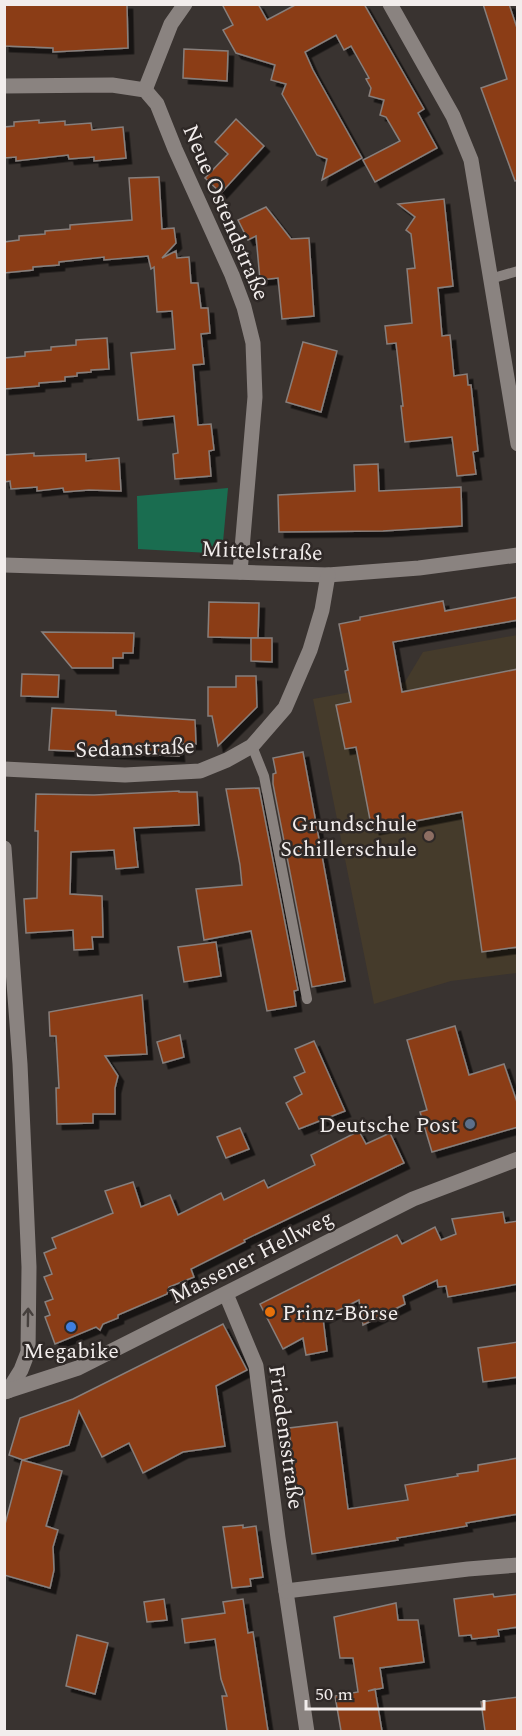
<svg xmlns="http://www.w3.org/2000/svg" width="522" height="1736" font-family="Spectral,serif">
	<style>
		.education { fill: #453b2b }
		.green { fill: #1a6d50 }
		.building { fill: #8b3e18; stroke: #877f7c; stroke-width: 1.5; filter: url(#shadow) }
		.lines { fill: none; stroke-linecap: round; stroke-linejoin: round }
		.service { stroke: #8a8380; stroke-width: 10 }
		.minor { stroke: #8a8380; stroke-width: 15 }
		.secondary { stroke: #8a8380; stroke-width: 15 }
		.oneway { stroke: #46403d }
		.education-dot { fill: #8d6e63; stroke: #2f2927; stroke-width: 2 }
		.service-dot { fill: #5c6f8a; stroke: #2f2927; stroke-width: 2 }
		.food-dot { fill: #e8710a; stroke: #2f2927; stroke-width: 2 }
		.shop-dot { fill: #3f7fe0; stroke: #2f2927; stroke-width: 2 }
		.labels { text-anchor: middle; stroke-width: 5; stroke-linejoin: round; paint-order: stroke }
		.street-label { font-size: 22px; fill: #f2edec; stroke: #2f2927 }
		.poi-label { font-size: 22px; fill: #f2edec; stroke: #2f2927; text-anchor: end }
	</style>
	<defs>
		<filter id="shadow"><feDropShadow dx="5.5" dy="5.5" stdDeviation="0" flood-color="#0009"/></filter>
	</defs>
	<rect width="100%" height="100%" fill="#393330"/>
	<path class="education" d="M517 635V973L451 981 374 1004 313 699 405 682 423 652Z"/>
	<path class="green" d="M228 488 223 542 209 553 138 549 137 496Z"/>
	<g class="building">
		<path d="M4 4H127L128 48 53 52V48L4 46Z"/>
		<path d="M222 4H258L267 20 297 4H364L424 109 418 113 437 148 375 182 363 160 400 141 386 117 380 115 384 100 369 96 371 88 366 79 369 78 351 46 344 50 336 35 305 52 313 70 362 158 322 180 327 159 317 155 297 120 282 94 286 84 271 80 275 65 236 53 223 30 233 25Z"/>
		<path d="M483 4H509L518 31V180L515 181 481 88 507 79Z"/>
		<path d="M184 49 228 51 227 81 183 78Z"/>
		<path d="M236 119 264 146 221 193 205 178 228 154 215 142Z"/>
		<path d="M39 120V123L65 121V125L91 123 92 130 123 127 126 158 94 161V157L69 159 68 155 16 161V157L4 158V127L14 126V122Z"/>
		<path d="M159 177 162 229 174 228 176 243 162 258 176 251 177 258 189 257 191 283H198L201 308H208L210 333 201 334 204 364 193 365 198 425 211 424 214 450 209 451 211 476 175 479 173 454 178 453 174 416 138 420 131 353 175 349 172 311 157 312 154 267 151 269 148 256 104 260V257L59 262V265L33 267V270L4 273V242L19 240V236L45 234V231L70 229V225L132 220 129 178Z"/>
		<path d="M444 199 453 286 438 288 442 336 450 335 454 376 467 374 468 385H471L478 451 473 452 476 474 457 476 452 437 405 442 401 406H403L396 343 387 344 385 326 412 323 407 269 415 268 411 234 406 230 415 217 398 204Z"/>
		<path d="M266 207 291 239 309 238 314 316 282 319 278 278 260 280 256 236 248 240 238 220Z"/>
		<path d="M107 338 109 369 91 370V372L77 373V376L65 377V381L39 383V386L4 389V358L25 356V352L51 350V347L76 345V340Z"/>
		<path d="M303 342 337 351 321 412 286 402Z"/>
		<path d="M34 453V456L86 454V461L119 458 121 491 89 490 64 492 63 488 37 491V487L11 489 10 481 4 482V455Z"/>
		<path d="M378 464 379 491 461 487 462 526 383 531 279 532 278 495 355 491 354 465Z"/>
		<path d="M518 597V620L393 642 402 692 518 669V947L482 952 462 812 374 829 373 824 371 825 356 747 345 749 336 705 351 702 345 671 348 670 339 624 360 620V617L443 601 445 611Z"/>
		<path d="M209 602 259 603 258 638 208 637Z"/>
		<path d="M42 632 134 633 133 653H123V658H113V668H72Z"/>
		<path d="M251 638H272V662L251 661Z"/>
		<path d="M22 674 59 675 58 697 21 696Z"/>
		<path d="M236 676H256L257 707 218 746 212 716H208V687H236Z"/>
		<path d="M52 708 116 711V715L195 720 196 744H178L179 756 49 750Z"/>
		<path d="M303 752 345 981 312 987 273 784V774L276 773 273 758Z"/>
		<path d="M259 788 298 990 294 991 296 1006 267 1011 251 931 204 940 196 889 242 885 240 865 226 789Z"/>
		<path d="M179 791V792H197L199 825 134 828 138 867 116 869 114 850 71 852 70 894 102 896 103 937H92L93 949 74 950 73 930 26 933 24 899 37 898 38 831H35L36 794 94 795Z"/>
		<path d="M216 942 221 976 184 982 178 947Z"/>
		<path d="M142 995 147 1054 105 1056 118 1076 115 1088V1114H93V1123L57 1124 56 1088H59L56 1036H50L49 1012Z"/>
		<path d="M455 1026 469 1075 504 1064 518 1105V1127L432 1152 420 1112 427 1110 407 1040Z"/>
		<path d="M180 1035 184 1057 163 1063 157 1042Z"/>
		<path d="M314 1041 345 1111 299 1129 286 1103 302 1094 294 1077 305 1072 295 1049Z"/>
		<path d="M240 1128 249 1149 226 1158 217 1137Z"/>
		<path d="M359 1131 366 1144 390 1133 404 1163 244 1240 245 1242 191 1269 194 1277 169 1287 167 1294 118 1315V1318L103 1324 100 1330 96 1327 55 1344 45 1317 50 1315 45 1302 53 1299 44 1277 52 1274 44 1253 56 1248 52 1238 113 1213 105 1191 133 1182 141 1207 170 1195 178 1215 221 1193 224 1200 264 1180 268 1188 315 1165 311 1155Z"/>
		<path d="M503 1212 505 1223 518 1221V1284L448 1297 446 1286 438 1287 437 1280 403 1296 405 1304 363 1325 359 1300 323 1318 327 1351 306 1355 303 1338 283 1349 260 1304 397 1235 402 1244 435 1227 441 1240 456 1234 452 1219Z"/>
		<path d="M223 1324 247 1370 216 1386 225 1446 183 1452 143 1473 129 1443 102 1457 79 1411 69 1445 23 1460 9 1455 20 1418 73 1399Z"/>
		<path d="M518 1342V1377L483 1382 478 1348Z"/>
		<path d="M337 1422 348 1509 408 1500 405 1485 458 1476 457 1474 478 1471V1465L518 1458V1514L466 1523 467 1526 397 1538 398 1540 312 1554 303 1492 296 1493 289 1428Z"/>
		<path d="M22 1460 62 1471 46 1526 58 1530 53 1547 54 1570 50 1588 4 1575V1528Z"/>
		<path d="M243 1525V1528L256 1526 263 1577 250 1579 251 1586 232 1588 223 1527Z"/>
		<path d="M493 1594 494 1597 518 1594V1627L498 1630 499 1636 472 1639 471 1635 459 1636 454 1599Z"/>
		<path d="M164 1599 167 1620 147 1622 144 1602Z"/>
		<path d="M243 1599 248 1633 253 1632 268 1731H227L222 1696H227L221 1679 215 1639 185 1643 182 1619 225 1613 223 1602Z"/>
		<path d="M396 1603 398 1620H418L424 1662 380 1668 383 1688 368 1691 375 1689 382 1731H341L335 1696 358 1692 353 1658H340L334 1617Z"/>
		<path d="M77 1635 108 1643 95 1694 66 1686Z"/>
		<path d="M518 1697V1731H485L481 1702Z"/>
	</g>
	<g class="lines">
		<g class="service">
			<path d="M490 279 518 271"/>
			<path d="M252 746 264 776 307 999"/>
		</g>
		<g class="minor">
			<path d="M390 4 453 116 471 160 518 444"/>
			<path d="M4 86 112 85 145 90 157 104 175 149 232 275 244 307 253 343 255 397 240 572"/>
			<path d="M145 90 171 24 185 4"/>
			<path d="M4 565 328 575 419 568 518 555"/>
			<path d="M4 769 125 775 200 771 227 760 252 746 285 708 310 650 322 610 328 575"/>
			<path d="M4 848 20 1064 29 1267 28 1352 21 1370 8 1391"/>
			<path d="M226 1294 256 1366 278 1538 307 1732"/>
			<path d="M286 1591 468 1569 518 1565"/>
		</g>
		<path class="secondary" d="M4 1392 78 1368 413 1199 518 1159"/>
	</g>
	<defs><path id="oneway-shaft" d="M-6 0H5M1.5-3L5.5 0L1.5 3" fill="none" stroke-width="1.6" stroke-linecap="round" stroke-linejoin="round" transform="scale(1.5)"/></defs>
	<use class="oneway" href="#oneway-shaft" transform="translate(28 1317) rotate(-89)"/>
	<circle class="education-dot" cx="429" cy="836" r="6"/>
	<circle class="service-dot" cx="470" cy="1124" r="6"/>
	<circle class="food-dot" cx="270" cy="1312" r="6"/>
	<circle class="shop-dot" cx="71" cy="1327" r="6"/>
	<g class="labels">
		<g class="street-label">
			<text transform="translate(227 212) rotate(67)" y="8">Neue Ostendstraße</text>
			<text transform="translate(262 550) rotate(2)" y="8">Mittelstraße</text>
			<text transform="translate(135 747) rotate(-2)" y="8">Sedanstraße</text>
			<text transform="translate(251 1256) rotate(-27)" y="8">Massener Hellweg</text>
			<text transform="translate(287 1437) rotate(82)" y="8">Friedensstraße</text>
		</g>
		<g class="poi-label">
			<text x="417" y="831">Grundschule<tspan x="417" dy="25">Schillerschule</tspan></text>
			<text x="458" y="1132">Deutsche Post</text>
			<text x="282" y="1320" text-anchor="start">Prinz-Börse</text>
			<text x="71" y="1358" text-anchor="middle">Megabike</text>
		</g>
	</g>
	<rect width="522" height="1736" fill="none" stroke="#f2edec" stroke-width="12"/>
	<path d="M306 1700v9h178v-9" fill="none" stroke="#f2edec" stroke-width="3"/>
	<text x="315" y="1700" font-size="18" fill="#f2edec" stroke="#2f2927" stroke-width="4.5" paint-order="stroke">50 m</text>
</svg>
